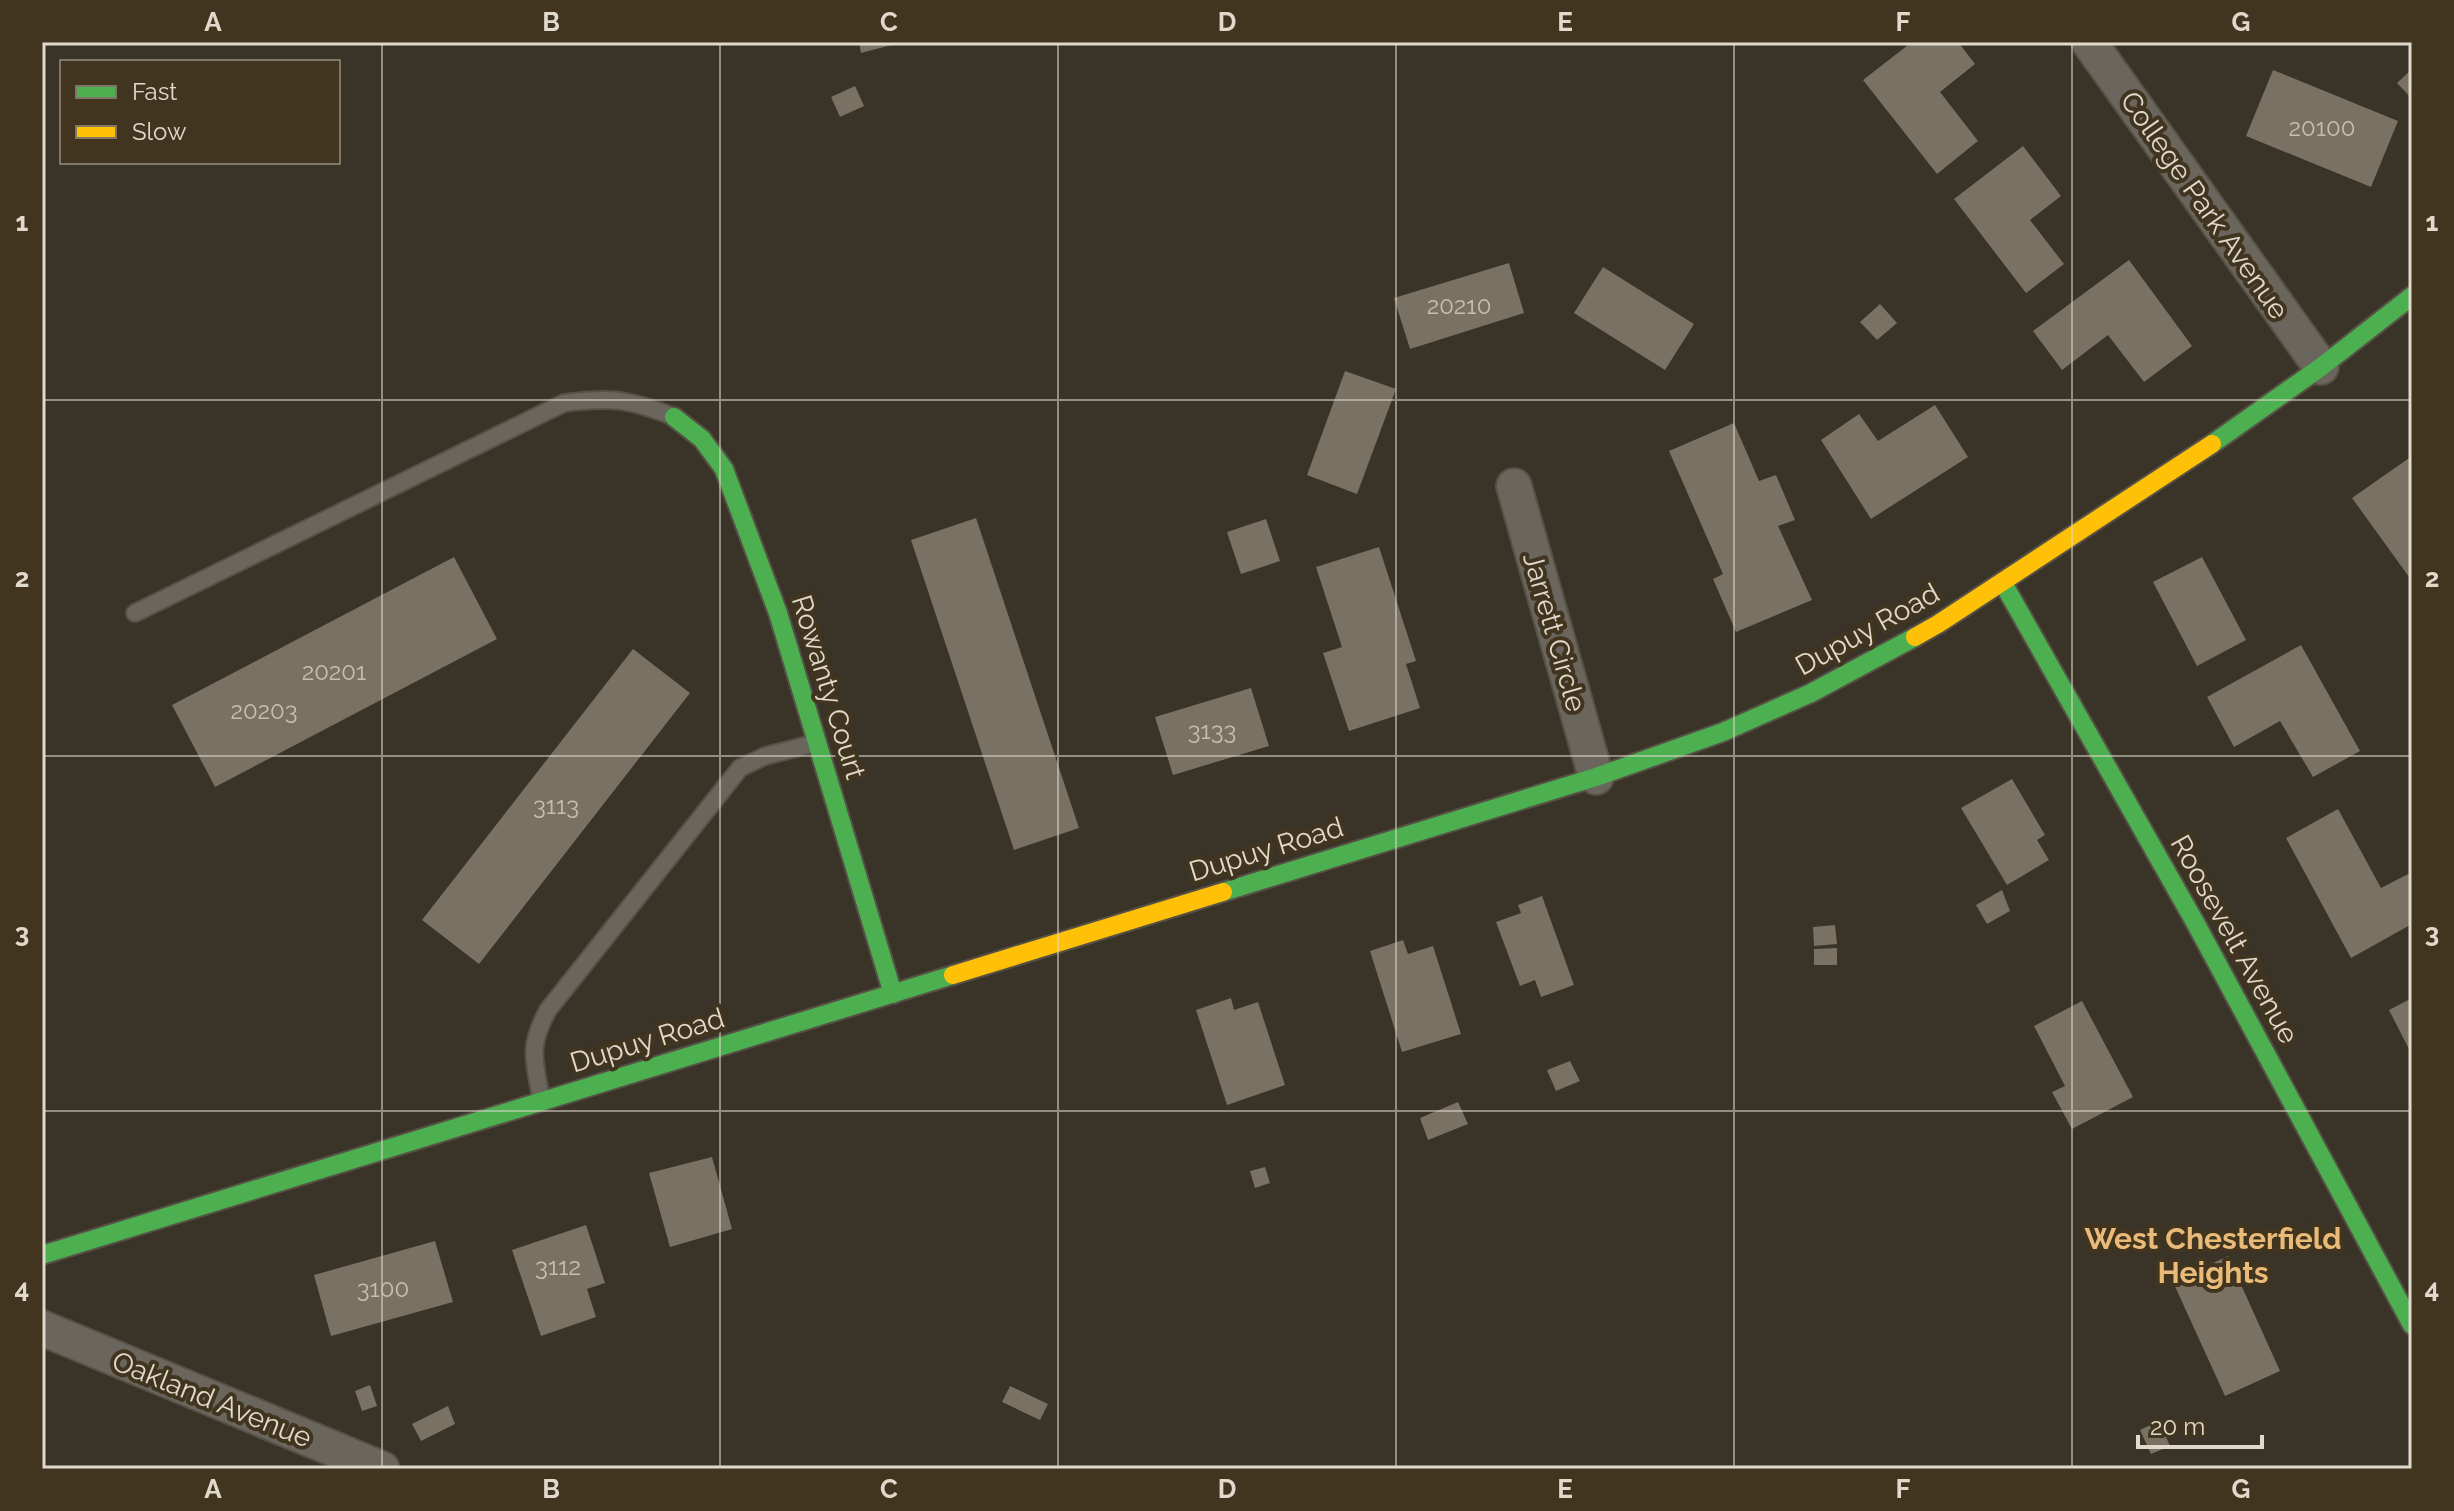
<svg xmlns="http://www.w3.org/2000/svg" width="2454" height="1511" font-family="Raleway,sans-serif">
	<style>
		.building { fill: #797161 }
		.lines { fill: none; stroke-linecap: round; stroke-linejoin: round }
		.lane-casing { stroke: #565045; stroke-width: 20 }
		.street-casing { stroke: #565045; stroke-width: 38 }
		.fast-casing { stroke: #565045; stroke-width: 22 }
		.slow-casing { stroke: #565045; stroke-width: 22 }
		.lane { stroke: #6a665e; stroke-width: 16 }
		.street { stroke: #6a665e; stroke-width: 34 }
		.fast { stroke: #4caf50; stroke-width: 18 }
		.slow { stroke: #ffc107; stroke-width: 18 }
		.grid { fill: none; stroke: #e0d9cc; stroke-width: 2; stroke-opacity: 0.55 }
		.labels { text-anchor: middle; stroke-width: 8; stroke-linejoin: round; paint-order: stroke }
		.number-label { font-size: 24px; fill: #c6bfb1 }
		.street-label { font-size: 28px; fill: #e0d9cc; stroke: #413520 }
		.neighbourhood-label { font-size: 30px; font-weight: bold; fill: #e9ba78; stroke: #413520 }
		.neatline { fill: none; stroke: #e0d9cc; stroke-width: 3 }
		.grid-label { font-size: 26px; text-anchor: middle; font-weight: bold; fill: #e0d9cc }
	</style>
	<rect width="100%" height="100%" fill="#393328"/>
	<g class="building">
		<path d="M859 42H899V43L861 53Z"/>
		<path d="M1912 42H1958L1975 64 1940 92 1978 141 1937 174 1863 80Z"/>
		<path d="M2412 69V99L2397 83Z"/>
		<path d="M2273 70 2398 121 2371 187 2246 136Z"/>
		<path d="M855 86 864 106 840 117 831 97Z"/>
		<path d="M2023 146 2061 196 2030 220 2064 264 2026 293 1954 199Z"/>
		<path d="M2129 260 2192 346 2144 382 2108 335 2062 370 2033 331Z"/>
		<path d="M1509 263 1524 313 1410 349 1394 298Z"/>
		<path d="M1603 267 1694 324 1665 370 1574 313Z"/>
		<path d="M1880 304 1897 323 1877 340 1860 322Z"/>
		<path d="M1345 371 1396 389 1357 494 1307 475Z"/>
		<path d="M1935 405 1968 457 1871 519 1821 440 1859 414 1878 441Z"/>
		<path d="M1734 423 1759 481 1776 475 1795 520 1778 526 1812 600 1736 632 1713 579 1723 574 1669 451Z"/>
		<path d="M2412 456V581L2352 498Z"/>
		<path d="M976 518 1079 828 1014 850 911 540Z"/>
		<path d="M1266 519 1280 561 1241 574 1227 532Z"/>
		<path d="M1379 547 1416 661 1406 664 1420 708 1349 731 1323 653 1342 647 1316 567Z"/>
		<path d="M454 557 497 639 215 787 172 705Z"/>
		<path d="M2202 557 2246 640 2197 666 2153 582Z"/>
		<path d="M2301 645 2360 751 2313 777 2280 721 2234 747 2207 697Z"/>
		<path d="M633 649 690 693 479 964 422 920Z"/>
		<path d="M1251 688 1269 746 1173 775 1155 717Z"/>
		<path d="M2012 779 2045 835 2037 840 2049 860 2007 885 1961 808Z"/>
		<path d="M2338 809 2381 888 2412 872V924L2351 958 2286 838Z"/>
		<path d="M2002 890 2010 911 1987 924 1976 905Z"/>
		<path d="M1542 896 1574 985 1541 997 1535 980 1520 986 1496 922 1521 913 1518 905Z"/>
		<path d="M1835 925 1837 944 1814 946 1813 927Z"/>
		<path d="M1403 940 1408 954 1433 946 1461 1034 1402 1052 1370 951Z"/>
		<path d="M1837 948V965H1814V949Z"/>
		<path d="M1231 998 1234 1010 1258 1002 1285 1085 1227 1105 1196 1010Z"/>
		<path d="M2412 998V1055L2389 1010Z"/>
		<path d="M2082 1001 2133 1097 2072 1129 2052 1092 2065 1086 2034 1026Z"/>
		<path d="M1570 1061 1580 1081 1556 1091 1547 1070Z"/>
		<path d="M1458 1102 1468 1124 1428 1140 1420 1118Z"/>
		<path d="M712 1157 732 1229 670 1247 649 1173Z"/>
		<path d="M1265 1167 1270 1183 1255 1188 1250 1171Z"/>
		<path d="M586 1225 605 1283 587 1289 596 1317 541 1336 512 1250Z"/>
		<path d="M435 1241 453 1302 331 1336 314 1275Z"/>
		<path d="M2228 1256 2280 1371 2225 1396 2173 1282Z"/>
		<path d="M370 1385 377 1406 362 1411 355 1391Z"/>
		<path d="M1010 1386 1048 1404 1040 1420 1002 1402Z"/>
		<path d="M448 1406 455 1424 421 1441 412 1424Z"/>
		<path d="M2159 1421 2170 1446 2151 1454 2140 1430Z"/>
	</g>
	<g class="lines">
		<g class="lane-casing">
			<g id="lane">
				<path d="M135 613 564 403C611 397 628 399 672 416"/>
				<path d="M541 1098C534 1060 528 1046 548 1010L740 768 765 756 816 743"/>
			</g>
		</g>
		<g class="street-casing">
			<g id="street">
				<path d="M2089 42 2321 367"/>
				<path d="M1514 486 1596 777"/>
				<path d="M42 1328 382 1469"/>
			</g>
		</g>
		<g class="fast-casing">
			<g id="fast">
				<path d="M674 417 702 439 724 469 778 613 893 994"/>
				<path d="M2212 444 2321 367 2412 296"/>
				<path d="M2003 583 2196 924 2412 1325"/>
				<path d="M1223 892 1596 777 1723 732 1811 693 1915 637"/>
				<path d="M42 1255 953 975"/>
			</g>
		</g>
		<g class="slow-casing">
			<g id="slow">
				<path d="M1915 637 1938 624 2212 444"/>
				<path d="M953 975 1223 892"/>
			</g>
		</g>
		<use href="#lane" class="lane"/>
		<use href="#street" class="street"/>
		<use href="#fast" class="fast"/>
		<use href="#slow" class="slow"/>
	</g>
	<path class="grid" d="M382 42V1469M720 42V1469M1058 42V1469M1396 42V1469M1734 42V1469M2072 42V1469M42 400H2412M42 756H2412M42 1111H2412"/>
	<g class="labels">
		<g class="number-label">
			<text x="2322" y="136">20100</text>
			<text x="1459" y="314">20210</text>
			<text x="334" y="680">20201</text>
			<text x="264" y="719">20203</text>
			<text x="1212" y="739">3133</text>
			<text x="556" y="814">3113</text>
			<text x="558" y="1275">3112</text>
			<text x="383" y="1297">3100</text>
		</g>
		<g class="street-label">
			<text transform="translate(2205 205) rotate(55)" y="10">College Park Avenue</text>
			<text transform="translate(1867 629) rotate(-29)" y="10">Dupuy Road</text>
			<text transform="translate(1555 632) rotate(74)" y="10">Jarrett Circle</text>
			<text transform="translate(829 687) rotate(73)" y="10">Rowanty Court</text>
			<text transform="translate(1266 849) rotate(-17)" y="10">Dupuy Road</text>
			<text transform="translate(2235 939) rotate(61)" y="10">Roosevelt Avenue</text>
			<text transform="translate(647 1040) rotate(-17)" y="10">Dupuy Road</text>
			<text transform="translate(212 1399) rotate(22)" y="10">Oakland Avenue</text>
		</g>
		<g class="neighbourhood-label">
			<text x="2213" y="1249">West Chesterfield<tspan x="2213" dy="34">Heights</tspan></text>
		</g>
	</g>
	<rect width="2454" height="1511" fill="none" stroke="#413520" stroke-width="88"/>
	<rect x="60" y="60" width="280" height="104" fill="#413520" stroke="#817765" stroke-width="2"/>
	<rect x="76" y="86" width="40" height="12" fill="#4caf50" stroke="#817765" stroke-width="2"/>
	<text x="132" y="100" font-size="24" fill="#e0d9cc">Fast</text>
	<rect x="76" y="126" width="40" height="12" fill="#ffc107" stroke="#817765" stroke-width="2"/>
	<text x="132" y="140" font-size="24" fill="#e0d9cc">Slow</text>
	<path d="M2138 1435v12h124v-12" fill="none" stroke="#e0d9cc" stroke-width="4"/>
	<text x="2150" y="1435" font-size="24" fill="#e0d9cc" stroke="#413520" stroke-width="6" paint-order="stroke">20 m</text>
	<rect x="44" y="44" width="2366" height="1423" class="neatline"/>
	<g class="grid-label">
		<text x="213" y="31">A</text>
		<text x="551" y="31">B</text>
		<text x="889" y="31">C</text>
		<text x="1227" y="31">D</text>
		<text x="1565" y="31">E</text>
		<text x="1903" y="31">F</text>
		<text x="2241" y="31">G</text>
		<text x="22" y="231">1</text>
		<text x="2432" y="231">1</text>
		<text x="22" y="587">2</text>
		<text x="2432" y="587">2</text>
		<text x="22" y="942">3</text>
		<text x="2432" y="942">3</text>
		<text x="22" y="1298">4</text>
		<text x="2432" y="1298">4</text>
		<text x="213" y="1498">A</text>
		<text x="551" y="1498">B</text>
		<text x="889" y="1498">C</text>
		<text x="1227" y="1498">D</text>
		<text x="1565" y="1498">E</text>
		<text x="1903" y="1498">F</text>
		<text x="2241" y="1498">G</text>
	</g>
</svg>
